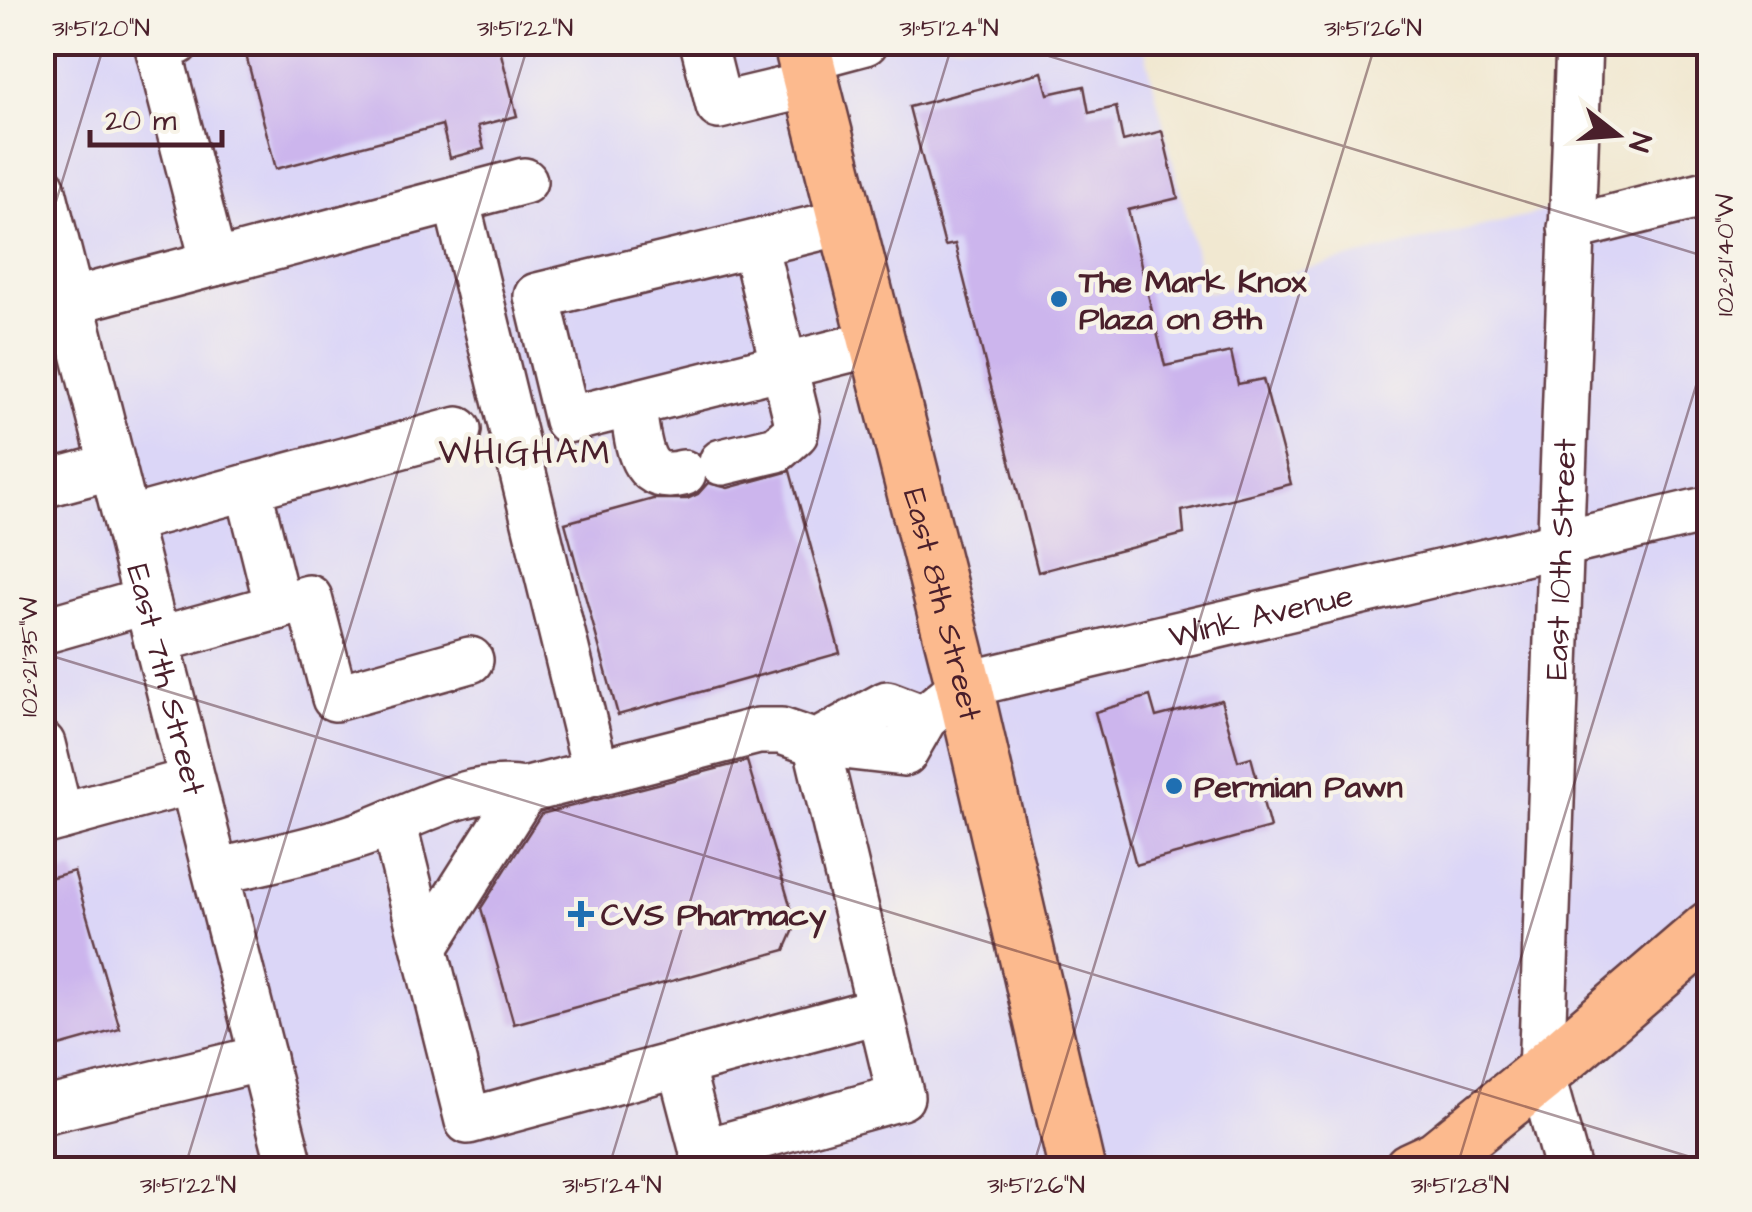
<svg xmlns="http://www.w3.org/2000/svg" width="1752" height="1212" font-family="'Architects Daughter',sans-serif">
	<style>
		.built { fill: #dbd6f7 }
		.building { fill: #ccb5ed }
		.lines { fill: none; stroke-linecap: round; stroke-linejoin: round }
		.minor-casing { stroke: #633d44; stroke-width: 50 }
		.major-casing { stroke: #633d44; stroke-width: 60 }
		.minor { stroke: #fff; stroke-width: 45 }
		.major { stroke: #fcba8e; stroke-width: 55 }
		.ticks { fill: none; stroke: #4a1f2b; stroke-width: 2.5; stroke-opacity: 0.45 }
		.poi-dot { fill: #1f6fb2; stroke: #f7f3e8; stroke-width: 4 }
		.labels { text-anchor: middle; stroke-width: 9; stroke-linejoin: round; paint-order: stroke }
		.poi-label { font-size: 32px; font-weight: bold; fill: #4a1f2b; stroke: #f7f3e8; text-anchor: start }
		.street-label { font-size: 32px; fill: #4a1f2b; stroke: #f7f3e8 }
		.neighbourhood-label { font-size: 35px; letter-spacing: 2.5px; fill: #4a1f2b; stroke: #f7f3e8 }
		.neatline { fill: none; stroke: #4a1f2b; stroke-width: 4 }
		.ticks-label { font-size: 25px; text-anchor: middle; fill: #4a1f2b }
	</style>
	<rect width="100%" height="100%" fill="#f7f3e8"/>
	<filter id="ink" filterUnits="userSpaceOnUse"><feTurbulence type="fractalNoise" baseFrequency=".01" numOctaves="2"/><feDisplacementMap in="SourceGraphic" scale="20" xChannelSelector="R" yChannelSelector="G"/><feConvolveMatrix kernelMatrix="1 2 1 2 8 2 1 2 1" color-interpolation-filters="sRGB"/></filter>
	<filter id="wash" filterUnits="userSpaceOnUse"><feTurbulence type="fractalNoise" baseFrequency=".0048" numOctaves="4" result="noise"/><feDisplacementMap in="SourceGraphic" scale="40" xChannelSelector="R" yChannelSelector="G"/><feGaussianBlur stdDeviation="2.25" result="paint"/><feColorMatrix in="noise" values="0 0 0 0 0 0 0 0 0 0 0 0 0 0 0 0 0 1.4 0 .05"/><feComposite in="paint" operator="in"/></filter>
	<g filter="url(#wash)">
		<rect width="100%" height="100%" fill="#f1e8d1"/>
		<path class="built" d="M42 43H1143L1206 293 1571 205 1709 193V1169H43Z"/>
		<g id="blocks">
			<g class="building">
				<path d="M295 42H498L517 116 478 126 484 149 450 158 442 125 276 169 246 55Z"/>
				<path d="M1042 72 1048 94 1084 86 1089 113 1116 107 1123 141 1162 131 1178 198 1128 210 1165 366 1231 352 1238 384 1263 379 1291 484 1182 511 1184 534 1038 572 955 244 945 246 909 107Z"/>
				<path d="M790 471 840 653 618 715 565 523 653 499H687L698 494 708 483 728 488Z"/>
				<path d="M1150 696 1156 717 1221 700 1238 761 1251 757 1270 828 1136 865 1095 712Z"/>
				<path d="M747 761 796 925 785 950 514 1024 481 908 541 814Z"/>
				<path d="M74 871 120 1029 59 1046 42 989V880Z"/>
			</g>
		</g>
	</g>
	<g filter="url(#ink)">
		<use href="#blocks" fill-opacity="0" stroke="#633d44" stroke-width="2.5"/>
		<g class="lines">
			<g class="minor-casing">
				<g id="minor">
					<path d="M177 42 158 47 214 263"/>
					<path d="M703 42 719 106 811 84"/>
					<path d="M805 58 865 42"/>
					<path id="s1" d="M42 187 291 1170"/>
					<path d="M456 199 596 772"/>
					<path d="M847 221 537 296 567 420 879 342"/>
					<path d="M1571 228 1710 193"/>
					<path d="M71 301 524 181"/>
					<path d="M632 404C639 439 636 485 683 473"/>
					<path d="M722 462 777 449 795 433 797 420 754 244"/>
					<path d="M42 485 113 466"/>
					<path d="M248 487 278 607"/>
					<path d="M127 520 458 430"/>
					<path d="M42 631 147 601"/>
					<path d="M157 640 309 598 335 698 470 660"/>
					<path d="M816 743 887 704 924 718"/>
					<path d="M42 744 60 817"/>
					<path d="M42 822 192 781"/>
					<path d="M393 822 468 1121 880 1010"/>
					<path id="s2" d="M216 872C264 860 314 851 360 835 412 817 467 781 524 791L758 731H781L816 743 904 753 924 718 964 685 1710 509"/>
					<path d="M425 947 524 791"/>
					<path d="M680 1064 703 1152"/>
					<path d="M42 1111 263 1058"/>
					<path d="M702 1170 703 1152 901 1097 816 743"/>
					<path id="s3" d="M1568 1170 1541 1074 1579 42"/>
				</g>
			</g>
			<g class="major-casing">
				<g id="major">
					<path id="s4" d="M801 42 964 685 1077 1170"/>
					<path d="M1411 1170 1437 1158 1541 1074 1710 929"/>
				</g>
			</g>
			<use href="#minor" class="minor"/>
			<use href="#major" class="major"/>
		</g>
	</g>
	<path class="ticks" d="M1003 42 1710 258M42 247 105 42M42 653 1710 1163M184 1170 529 42M608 1170 953 42M1032 1170 1376 42M1456 1170 1710 340"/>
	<g class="poi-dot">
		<circle cx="1059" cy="299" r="10"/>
		<circle cx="1174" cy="786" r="10"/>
		<path d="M576 899h10v10h10v10h-10v10h-10v-10h-10v-10h10z"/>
	</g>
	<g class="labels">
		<g class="poi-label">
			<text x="1079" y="292">The Mark Knox<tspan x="1079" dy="37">Plaza on 8th</tspan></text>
			<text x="1194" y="797">Permian Pawn</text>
			<text x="601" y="925">CVS Pharmacy</text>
		</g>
		<g class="street-label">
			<text dy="11" stroke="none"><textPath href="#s3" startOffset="615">East 10th Street</textPath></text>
			<text dy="11" stroke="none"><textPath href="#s4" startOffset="580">East 8th Street</textPath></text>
			<text dy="11" stroke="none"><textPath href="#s2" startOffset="1108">Wink Avenue</textPath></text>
			<text dy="11" stroke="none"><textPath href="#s1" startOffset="508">East 7th Street</textPath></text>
		</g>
		<g class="neighbourhood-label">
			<text x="525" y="463">WHIGHAM</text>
		</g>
	</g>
	<rect width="1752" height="1212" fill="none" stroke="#f7f3e8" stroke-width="110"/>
	<g transform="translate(1617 135) rotate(107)" stroke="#f7f3e8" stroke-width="8" paint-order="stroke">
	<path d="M0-8L18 38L0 25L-18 38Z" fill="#4a1f2b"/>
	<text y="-15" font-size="28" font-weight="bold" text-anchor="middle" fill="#4a1f2b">N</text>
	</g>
	<path d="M90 130v15h132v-15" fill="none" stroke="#4a1f2b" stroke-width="5"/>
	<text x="105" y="130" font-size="30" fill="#4a1f2b" stroke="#f7f3e8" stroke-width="8" paint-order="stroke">20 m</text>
	<rect x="55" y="55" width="1642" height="1102" class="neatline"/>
	<g class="ticks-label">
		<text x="101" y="36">31°51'20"N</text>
		<text x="525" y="36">31°51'22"N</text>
		<text x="949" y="36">31°51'24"N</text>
		<text x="1373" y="36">31°51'26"N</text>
		<text transform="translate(1724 255) rotate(-90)" y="9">102°21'40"W</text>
		<text transform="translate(28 657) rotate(-90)" y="9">102°21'35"W</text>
		<text x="188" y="1193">31°51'22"N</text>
		<text x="612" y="1193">31°51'24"N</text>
		<text x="1036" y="1193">31°51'26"N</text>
		<text x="1460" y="1193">31°51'28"N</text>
	</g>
</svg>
